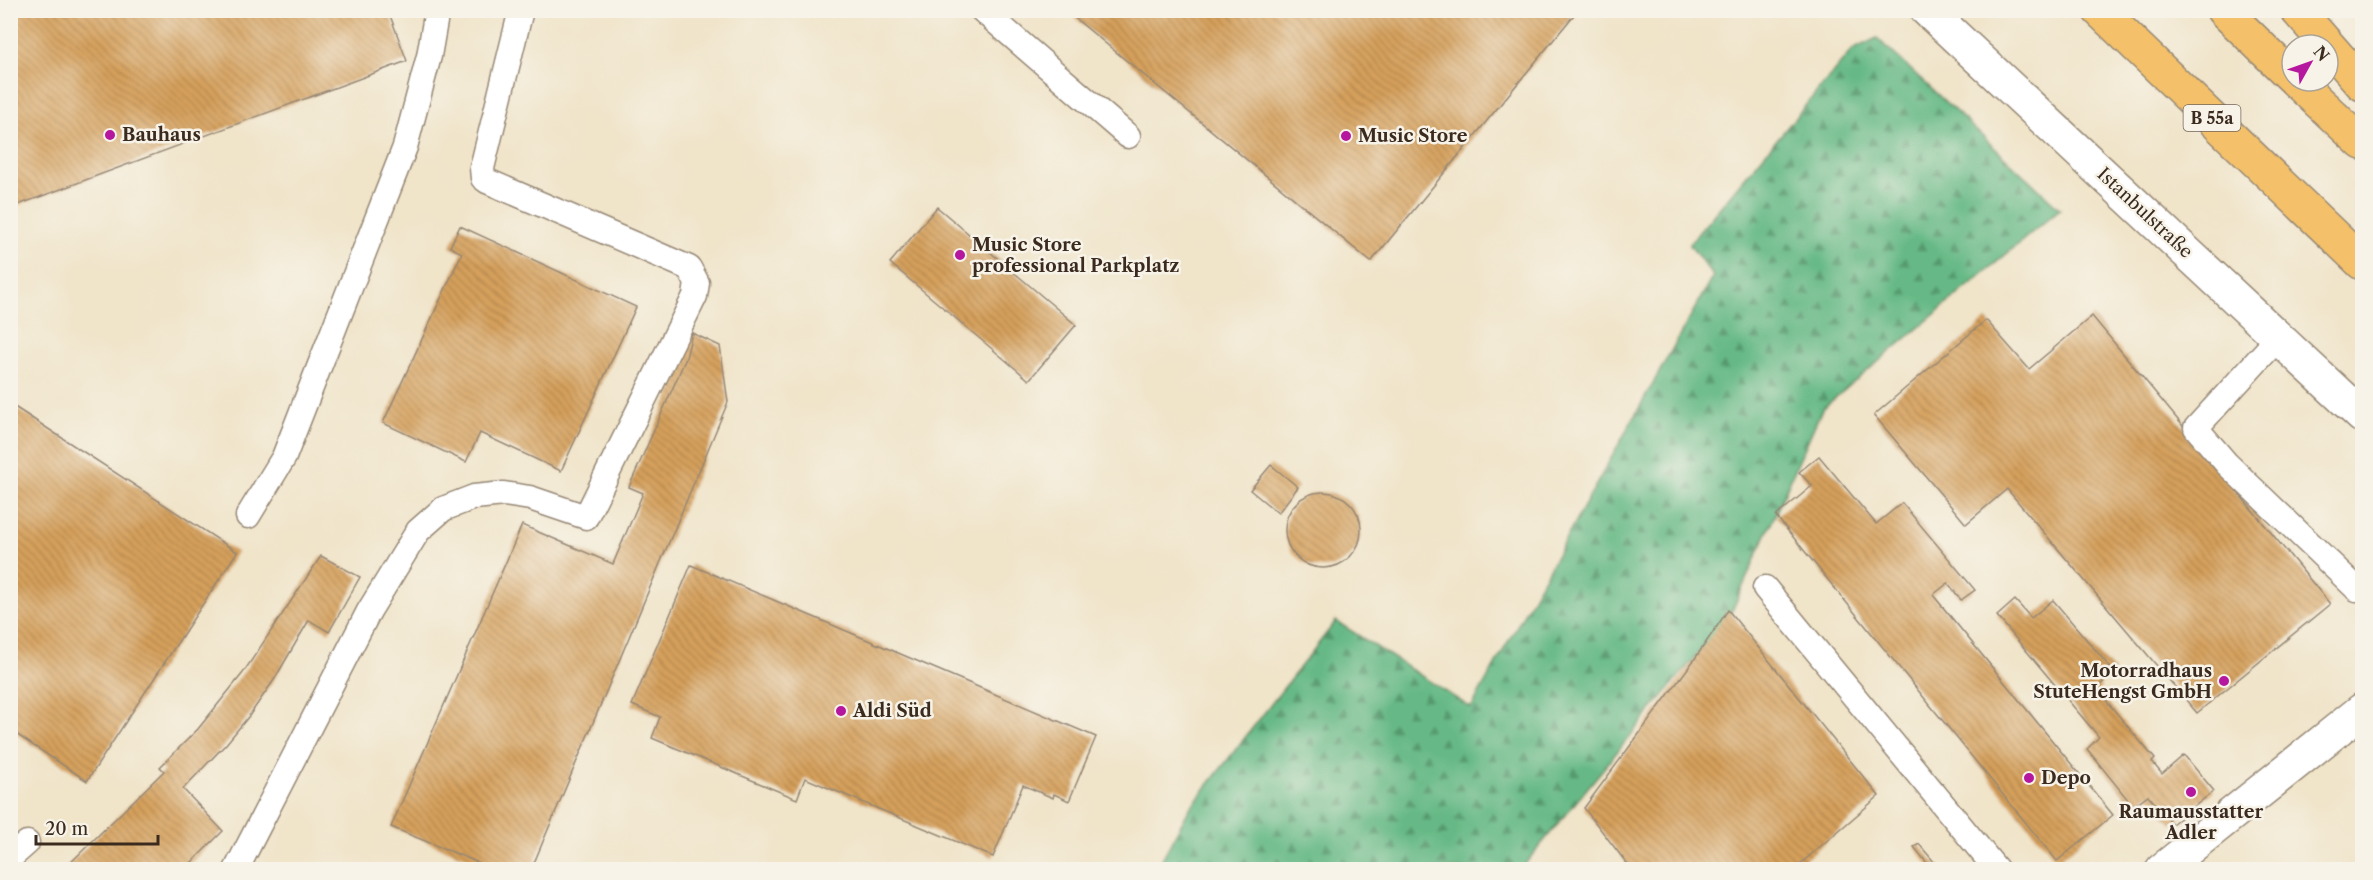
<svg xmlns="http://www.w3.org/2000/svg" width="2373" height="880" font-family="'Libre Caslon Text',serif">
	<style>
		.forest { fill: url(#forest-firs); stroke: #507252; stroke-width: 1.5 }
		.building { fill: url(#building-back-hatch) }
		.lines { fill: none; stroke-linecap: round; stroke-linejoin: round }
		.service-casing { stroke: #968774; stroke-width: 27 }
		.minor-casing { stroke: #968774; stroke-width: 36 }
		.trunk-casing { stroke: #968774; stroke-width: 36 }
		.service { stroke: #fff; stroke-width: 24 }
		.minor { stroke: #fff; stroke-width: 33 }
		.trunk { stroke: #f4c16a; stroke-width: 33 }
		.poi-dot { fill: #b5179e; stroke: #f7f3e8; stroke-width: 2 }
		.labels { text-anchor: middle; stroke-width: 5; stroke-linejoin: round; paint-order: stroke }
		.shield { fill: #f7f3e8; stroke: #73665b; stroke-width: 1.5 }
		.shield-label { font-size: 16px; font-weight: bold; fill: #3b2a1e }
		.poi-label { font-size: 18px; font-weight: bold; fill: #3b2a1e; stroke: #f7f3e8; text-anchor: start }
		.street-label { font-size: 18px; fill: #3b2a1e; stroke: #f7f3e8 }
	</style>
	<defs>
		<pattern id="forest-firs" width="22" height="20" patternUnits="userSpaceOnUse" patternTransform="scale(1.5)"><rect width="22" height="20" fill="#66b986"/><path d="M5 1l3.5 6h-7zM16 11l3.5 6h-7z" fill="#55976d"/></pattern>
		<pattern id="building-back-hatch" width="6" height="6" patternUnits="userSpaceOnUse" patternTransform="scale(1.5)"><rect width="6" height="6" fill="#d6a05c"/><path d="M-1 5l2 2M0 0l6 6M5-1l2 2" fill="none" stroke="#af834b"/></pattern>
	</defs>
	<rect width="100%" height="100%" fill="#f7f3e8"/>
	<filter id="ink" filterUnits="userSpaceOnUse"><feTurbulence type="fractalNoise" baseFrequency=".0167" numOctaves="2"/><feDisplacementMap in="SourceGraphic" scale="12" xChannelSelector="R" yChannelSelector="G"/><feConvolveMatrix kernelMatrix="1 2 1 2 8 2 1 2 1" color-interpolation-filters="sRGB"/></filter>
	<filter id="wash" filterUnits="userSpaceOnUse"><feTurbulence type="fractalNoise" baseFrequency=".008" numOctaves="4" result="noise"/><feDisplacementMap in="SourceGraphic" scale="24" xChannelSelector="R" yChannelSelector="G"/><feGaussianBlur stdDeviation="1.35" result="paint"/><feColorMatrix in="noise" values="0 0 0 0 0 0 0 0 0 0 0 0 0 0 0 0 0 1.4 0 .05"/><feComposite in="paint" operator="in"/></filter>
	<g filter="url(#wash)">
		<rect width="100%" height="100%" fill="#f0e4c9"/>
		<path class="forest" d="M1877 38 2060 209 1822 409 1731 613 1521 869 1156 870 1190 808 1336 621 1471 708 1713 276 1689 244 1852 50Z"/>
		<g id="blocks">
			<g class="building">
				<path d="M10 10H388L407 61 10 208Z"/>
				<path d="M1065 10H1578L1371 262Z"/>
				<path d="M937 207 1076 325 1029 380 890 263Z"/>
				<path d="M460 226 636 307 561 471 480 433 466 462 383 423 462 253 450 247Z"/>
				<path d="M2092 316 2330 604 2197 713 2007 489 1966 524 1874 415 1986 320 2029 369Z"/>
				<path d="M692 333 720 346 728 402 531 870H496L391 827 522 525 613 564 643 493 629 487 686 358Z"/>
				<path d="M10 404 237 552 87 781 10 730Z"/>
				<path d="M1819 456 1876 524 1902 503 1975 590 1961 600 1948 583 1933 595 2113 815 2057 861 1776 516 1812 486 1799 472Z"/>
				<path d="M1271 465 1298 487 1278 513 1250 490Z"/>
				<circle cx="1323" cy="530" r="38"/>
				<path d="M321 556 360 577 329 632 309 620 274 680 249 716 226 744 183 789 223 831 184 870H63L164 771 160 767 198 729 243 673Z"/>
				<path d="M691 565 1096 737 1069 801 1054 794 1053 798 1023 785 993 857 805 778 797 799 652 738 660 717 632 705Z"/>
				<path d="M2015 600 2031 618 2053 600 2114 672 2099 686 2101 688 2098 691 2155 759 2152 762 2162 774 2184 755 2214 791 2172 824 2148 795 2133 806 2087 749 2099 737 1997 616Z"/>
				<path d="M1728 610 1879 796 1793 870H1632L1584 808 1694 660Z"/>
				<path d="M1919 844 1935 863 1940 870H1928L1930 867 1914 847Z"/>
			</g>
		</g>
	</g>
	<g filter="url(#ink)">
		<use href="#blocks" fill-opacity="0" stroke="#968774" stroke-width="1.5"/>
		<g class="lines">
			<g class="service-casing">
				<g id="service">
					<path d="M982 10 1128 136"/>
					<path d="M2278 338 2196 428 2227 464 2357 589"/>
					<path d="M248 516 284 457 405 147 429 56 437 10"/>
					<path d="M1765 588 1997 870"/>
					<path d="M10 858 27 843"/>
					<path d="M236 870 369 611 418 531 443 509 474 497 504 494 530 498 586 517 695 296 697 283 689 268 487 181 483 178 482 168 521 10"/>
				</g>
			</g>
			<g class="minor-casing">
				<g id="minor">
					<path d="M1927 10 2362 416"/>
					<path d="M2162 870 2362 710"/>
				</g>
			</g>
			<g class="trunk-casing">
				<g id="trunk">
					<path d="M2099 10 2362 263"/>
					<path d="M2223 10 2292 77"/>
					<path d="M2297 10 2362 84"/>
					<path d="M2296 81 2362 143"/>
				</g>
			</g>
			<use href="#service" class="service"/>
			<use href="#minor" class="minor"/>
			<use href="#trunk" class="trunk"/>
		</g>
	</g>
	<g class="poi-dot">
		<circle cx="110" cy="135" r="6"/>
		<circle cx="1346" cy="136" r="6"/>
		<circle cx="960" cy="255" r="6"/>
		<circle cx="2224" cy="681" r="6"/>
		<circle cx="841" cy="711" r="6"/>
		<circle cx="2029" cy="778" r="6"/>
		<circle cx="2191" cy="792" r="6"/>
	</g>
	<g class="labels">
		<rect class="shield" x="2183.5" y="105" width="57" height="26" rx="4.5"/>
		<g class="shield-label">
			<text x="2212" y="124">B 55a</text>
		</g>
		<g class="poi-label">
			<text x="122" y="141">Bauhaus</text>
			<text x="1358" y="142">Music Store</text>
			<text x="972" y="251">Music Store<tspan x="972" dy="21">professional Parkplatz</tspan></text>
			<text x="2212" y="677" text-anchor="end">Motorradhaus<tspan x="2212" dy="21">StuteHengst GmbH</tspan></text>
			<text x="853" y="717">Aldi Süd</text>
			<text x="2041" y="784">Depo</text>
			<text x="2191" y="818" text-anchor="middle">Raumausstatter<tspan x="2191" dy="21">Adler</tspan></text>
		</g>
		<g class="street-label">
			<text transform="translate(2145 213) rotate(43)" y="6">Istanbulstraße</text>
		</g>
	</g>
	<rect width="2373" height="880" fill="none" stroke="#f7f3e8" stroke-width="36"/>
	<g transform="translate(2310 63) rotate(50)"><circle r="28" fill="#f7f3e8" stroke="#aca397" stroke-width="1.5"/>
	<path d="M0-4.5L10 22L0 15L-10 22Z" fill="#b5179e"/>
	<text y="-9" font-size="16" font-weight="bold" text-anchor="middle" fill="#3b2a1e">N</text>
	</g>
	<path d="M36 835v9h122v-9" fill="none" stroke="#3b2a1e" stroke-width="3"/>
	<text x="45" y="835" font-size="18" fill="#3b2a1e" stroke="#f7f3e8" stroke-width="4.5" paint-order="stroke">20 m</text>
</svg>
